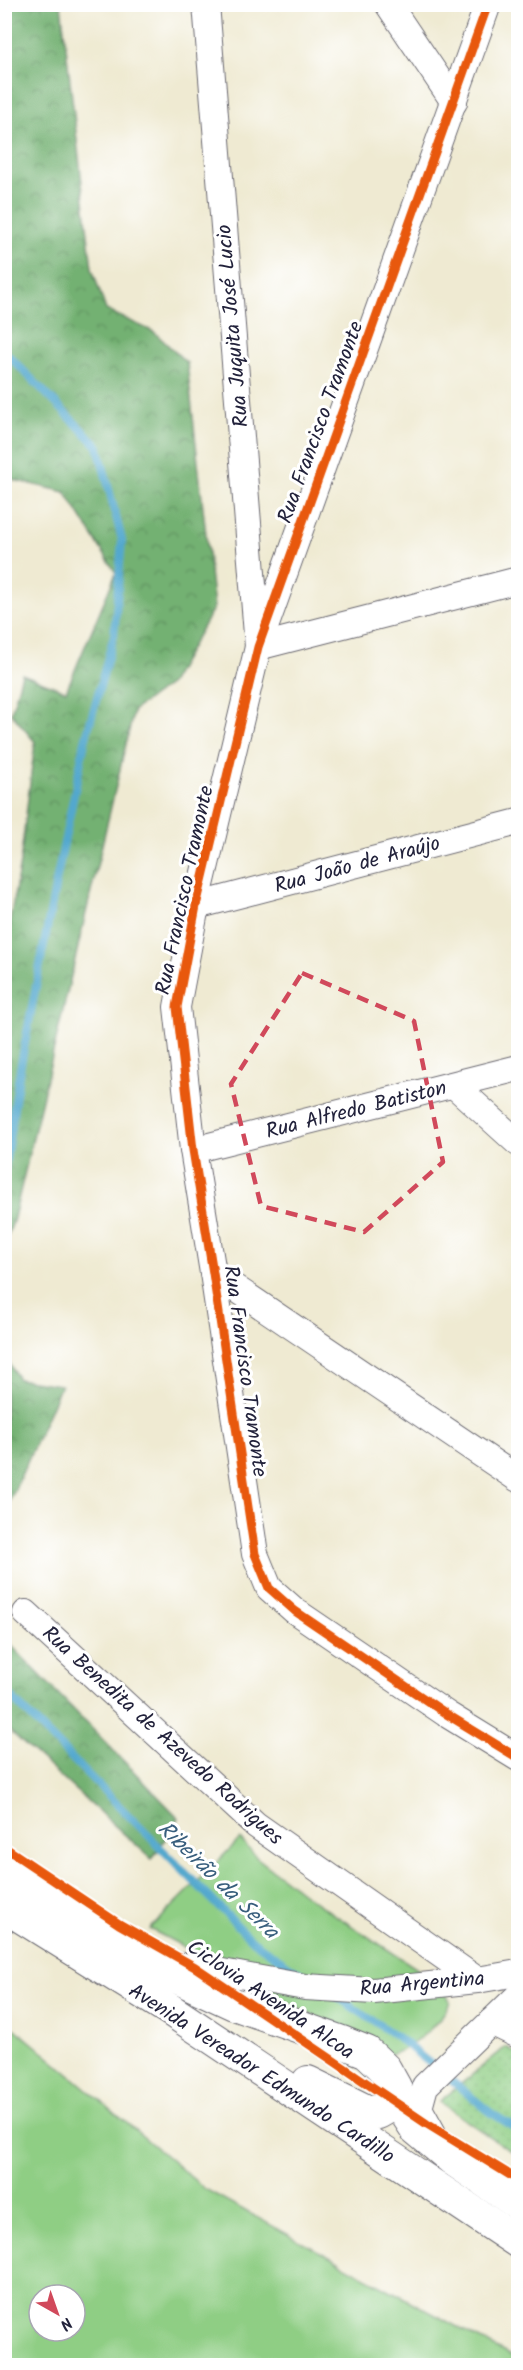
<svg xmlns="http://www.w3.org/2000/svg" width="523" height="2370" font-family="Kalam,sans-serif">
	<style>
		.grass { fill: #8fce84; stroke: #587860; stroke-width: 1.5; fill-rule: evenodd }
		.forest { fill: url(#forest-crowns); stroke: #4a6a56; stroke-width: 1.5 }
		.park { fill: url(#park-dots); stroke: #587860; stroke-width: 1.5 }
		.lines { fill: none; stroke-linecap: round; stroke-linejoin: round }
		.stream { stroke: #52a8ce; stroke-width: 8 }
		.minor-casing { stroke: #6a6870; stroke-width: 28 }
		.major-casing { stroke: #6a6870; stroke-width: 34 }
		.minor { stroke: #fff; stroke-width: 26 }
		.major { stroke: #fff; stroke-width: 32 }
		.cycleway-casing { stroke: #fff; stroke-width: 13 }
		.cycleway { stroke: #e8590c; stroke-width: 9 }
		.marked { fill: none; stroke: #d1495b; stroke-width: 4.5; stroke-dasharray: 12 8; stroke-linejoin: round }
		.labels { text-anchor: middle; stroke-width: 6; stroke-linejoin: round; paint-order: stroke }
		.street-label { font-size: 21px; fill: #22223b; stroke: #fff }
		.water-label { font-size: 22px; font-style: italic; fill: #385e7d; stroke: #fff }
	</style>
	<defs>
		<pattern id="forest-crowns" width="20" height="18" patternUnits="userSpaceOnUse" patternTransform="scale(1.5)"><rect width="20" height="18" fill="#73b172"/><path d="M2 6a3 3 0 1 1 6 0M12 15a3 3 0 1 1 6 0" fill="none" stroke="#5e905f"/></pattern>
		<pattern id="park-dots" width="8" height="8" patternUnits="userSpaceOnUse" patternTransform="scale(1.5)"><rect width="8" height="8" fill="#8fce84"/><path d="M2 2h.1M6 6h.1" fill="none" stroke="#7bb173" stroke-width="1.8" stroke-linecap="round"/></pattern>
	</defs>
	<rect width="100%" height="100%" fill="#fff"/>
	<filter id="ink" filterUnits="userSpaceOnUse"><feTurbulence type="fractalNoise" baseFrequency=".0167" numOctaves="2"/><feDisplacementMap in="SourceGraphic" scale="12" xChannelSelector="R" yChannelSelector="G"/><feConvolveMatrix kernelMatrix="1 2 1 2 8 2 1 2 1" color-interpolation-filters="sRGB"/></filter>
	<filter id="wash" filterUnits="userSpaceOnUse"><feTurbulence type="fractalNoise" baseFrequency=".008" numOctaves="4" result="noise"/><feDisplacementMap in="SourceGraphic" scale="24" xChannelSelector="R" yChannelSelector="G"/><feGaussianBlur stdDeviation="1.35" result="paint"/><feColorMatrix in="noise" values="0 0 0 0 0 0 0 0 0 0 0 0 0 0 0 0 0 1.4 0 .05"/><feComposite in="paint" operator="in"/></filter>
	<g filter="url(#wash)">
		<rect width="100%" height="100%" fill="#efead2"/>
		<g class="grass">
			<path d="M240 1839 256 1857 312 1900 442 1985 450 2001C443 2023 403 2059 377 2055 368 2054 327 2024 315 2017 260 1987 205 1958 150 1929Z"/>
			<path d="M5 2020 205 2189 518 2360V2365H5ZM39 2295H75V2331H39Z"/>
		</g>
		<g class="forest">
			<path d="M61 4 92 268 106 310 154 332 187 363 214 607 170 684 134 710 13 1222 5 1242V948L20 863 35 742 11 713 22 674 66 691 116 573 65 492 14 480 5 473V5Z"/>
			<path d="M5 1355 18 1379 61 1385 5 1512Z"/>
			<path d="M5 1639 179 1818 152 1859 5 1727Z"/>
		</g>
		<path class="park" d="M506 2047 518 2054V2156L439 2102Z"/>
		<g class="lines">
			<g class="stream">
				<path d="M4 351 98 446 122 540 114 635 85 741 57 877 20 1069 4 1171"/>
				<path d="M4 1690 253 1941 307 1978"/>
				<path d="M337 1997 396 2036 490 2112 518 2130"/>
			</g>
		</g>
	</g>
	<g filter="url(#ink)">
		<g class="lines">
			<g class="minor-casing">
				<g id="minor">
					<path d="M206 4 258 647 518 580"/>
					<path d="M388 4 454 102"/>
					<path d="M488 4 258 647 196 906 177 1007 193 1150 213 1273 255 1554 269 1588 295 1611 448 1715 518 1758"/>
					<path d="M196 906 518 822"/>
					<path d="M454 1085 518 1143"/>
					<path d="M193 1150 518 1068"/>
					<path d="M213 1273 518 1479"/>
					<path d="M26 1613 256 1825 477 1980"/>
					<path d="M159 1964 195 1967 305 1987 374 1991 477 1980 518 1973"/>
					<path d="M491 2022 518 2035"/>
					<path d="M434 2135 419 2108 425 2086 518 1996"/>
				</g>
			</g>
			<g class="major-casing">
				<g id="major">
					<path d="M4 1871 148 1964 234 2004 342 2042 367 2052 385 2069 395 2087 401 2106 416 2129 452 2159 518 2204"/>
					<path d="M4 1906 169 2009 518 2242"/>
					<path d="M308 2082 365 2110 378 2113 399 2101"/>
				</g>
			</g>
			<use href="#minor" class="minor"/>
			<use href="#major" class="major"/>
			<g class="cycleway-casing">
				<g id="cycleway">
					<path d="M488 4 258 647 196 906 177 1007 193 1150 213 1273 255 1554 269 1588 295 1611 448 1715 518 1758"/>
					<path d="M4 1847 119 1924 195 1967 427 2124 518 2180"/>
				</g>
			</g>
			<use href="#cycleway" class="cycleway"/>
		</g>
	</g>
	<path class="marked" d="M302 973 414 1021 443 1162 364 1232 261 1206 231 1084Z"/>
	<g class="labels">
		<g class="street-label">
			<text transform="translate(232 326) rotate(-95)" y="7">Rua Juquita José Lucio</text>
			<text transform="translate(320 422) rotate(-70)" y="7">Rua Francisco Tramonte</text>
			<text transform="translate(357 864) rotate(-15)" y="7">Rua João de Araújo</text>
			<text transform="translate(184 890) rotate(-78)" y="7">Rua Francisco Tramonte</text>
			<text transform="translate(356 1109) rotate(-14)" y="7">Rua Alfredo Batiston</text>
			<text transform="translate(246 1371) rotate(82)" y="7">Rua Francisco Tramonte</text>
			<text transform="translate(163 1735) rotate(42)" y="7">Rua Benedita de Azevedo Rodrigues</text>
			<text transform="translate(422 1983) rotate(-5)" y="7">Rua Argentina</text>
			<text transform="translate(271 1999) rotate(34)" y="7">Ciclovia Avenida Alcoa</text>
			<text transform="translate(262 2073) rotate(33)" y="7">Avenida Vereador Edmundo Cardillo</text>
		</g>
		<g class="water-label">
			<text transform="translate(219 1879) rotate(44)" y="8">Ribeirão da Serra</text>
		</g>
	</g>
	<rect width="523" height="2370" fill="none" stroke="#fff" stroke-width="24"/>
	<g transform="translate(57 2313) rotate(140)"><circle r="28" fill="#ffffff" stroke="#a7a7b1" stroke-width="1.5"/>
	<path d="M0-4.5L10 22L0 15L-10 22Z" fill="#d1495b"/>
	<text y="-9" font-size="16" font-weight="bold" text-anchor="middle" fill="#22223b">N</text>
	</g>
</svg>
